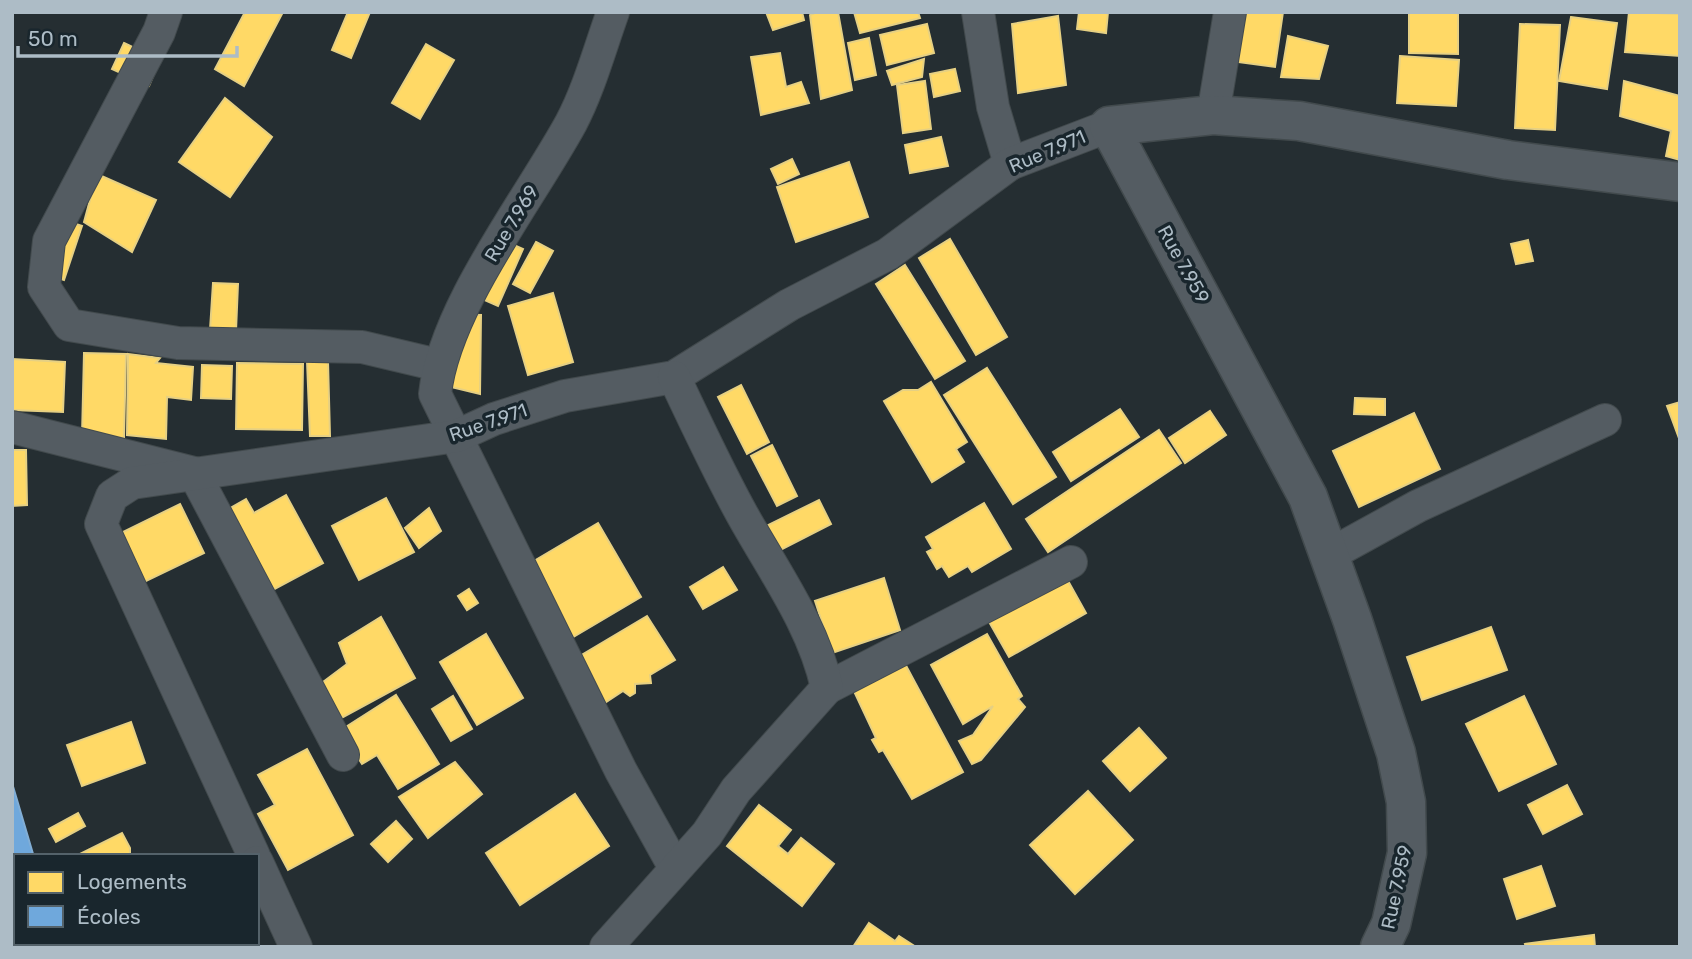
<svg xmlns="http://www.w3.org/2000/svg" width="1692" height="959" font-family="Rubik,sans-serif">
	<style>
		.homes { fill: #ffd966; stroke: #e6d083; stroke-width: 2 }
		.schools { fill: #6fa8dc; stroke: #82aed5; stroke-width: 2 }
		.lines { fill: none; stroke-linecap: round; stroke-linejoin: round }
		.minor-casing { stroke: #424a4d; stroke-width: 34 }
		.tertiary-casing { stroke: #424a4d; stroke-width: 41 }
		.minor { stroke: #545c62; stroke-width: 32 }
		.tertiary { stroke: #545c62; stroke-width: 38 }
		.labels { text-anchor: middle; stroke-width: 7; stroke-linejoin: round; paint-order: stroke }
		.street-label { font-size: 19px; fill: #adbcc6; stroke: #19262d }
	</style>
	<rect width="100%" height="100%" fill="#252e32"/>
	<g class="homes">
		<path d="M245 12H283L244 86 215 69Z"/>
		<path d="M348 12H370L351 58 332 50Z"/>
		<path d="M766 12H802L804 20 773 30Z"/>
		<path d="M817 12H838L852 90 821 99 810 15Z"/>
		<path d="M854 12H918L920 18 860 33Z"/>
		<path d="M1079 12H1108L1106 33 1077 29Z"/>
		<path d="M1237 12H1283L1275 67 1230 61Z"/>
		<path d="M1409 12H1458V54L1409 53Z"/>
		<path d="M1629 12 1680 14V56L1625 52Z"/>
		<path d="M1058 16 1066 85 1018 93 1012 24Z"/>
		<path d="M1571 17 1617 23 1607 89 1559 81Z"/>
		<path d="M927 24 934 53 887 65 880 35Z"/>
		<path d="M1520 24 1560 25 1555 130 1515 128Z"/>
		<path d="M1288 36 1328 46 1319 79 1281 77Z"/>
		<path d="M869 38 876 75 855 80 848 43Z"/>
		<path d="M124 43 160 60 149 86 112 69Z"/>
		<path d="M426 44 454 60 420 119 392 103Z"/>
		<path d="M780 53 786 87 801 82 809 103 761 115 751 57Z"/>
		<path d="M1400 56 1459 60 1456 106 1397 103Z"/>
		<path d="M924 59 922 77 892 85 887 71Z"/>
		<path d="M955 69 960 91 934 97 930 74Z"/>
		<path d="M925 81 931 129 903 133 897 85Z"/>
		<path d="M1624 81 1680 96V160L1666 156 1671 131 1620 116Z"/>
		<path d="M225 98 272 137 230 197 179 162Z"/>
		<path d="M941 137 948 166 910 173 905 145Z"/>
		<path d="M792 159 799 174 778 184 771 169Z"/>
		<path d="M849 162 868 217 796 242 777 187Z"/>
		<path d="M97 174 156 200 132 252 84 222Z"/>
		<path d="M54 217 82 226 64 280 37 271Z"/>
		<path d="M489 234 523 249 498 306 464 291Z"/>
		<path d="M950 239 1007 337 976 355 919 258Z"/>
		<path d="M1528 240 1533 261 1516 264 1511 244Z"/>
		<path d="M536 242 553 251 530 293 513 284Z"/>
		<path d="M905 265 965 361 935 379 876 284Z"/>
		<path d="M213 283 238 284 236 331 210 330Z"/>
		<path d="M553 293 573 362 528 375 508 306Z"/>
		<path d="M453 314 481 315 480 394 451 387Z"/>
		<path d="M84 353 126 354 124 438 82 436Z"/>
		<path d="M128 354 160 358 156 363 193 367 191 400 167 397 166 439 127 435Z"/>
		<path d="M12 359 65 362 63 412 12 410Z"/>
		<path d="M307 361H328L330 436H310Z"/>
		<path d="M237 363 303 364 302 430 236 429Z"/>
		<path d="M202 365 232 366 231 399 201 398Z"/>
		<path d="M987 368 1056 477 1013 504 944 395Z"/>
		<path d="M931 382 967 442 956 449 964 462 932 482 884 401 903 390H918Z"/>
		<path d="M741 385 769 442 747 454 718 397Z"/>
		<path d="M1355 398 1385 399V415L1354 414Z"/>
		<path d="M1680 402V441L1667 406Z"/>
		<path d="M1120 409 1139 437 1071 481 1053 452Z"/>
		<path d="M1210 411 1226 435 1185 463 1169 438Z"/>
		<path d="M1414 413 1440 469 1359 507 1333 451Z"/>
		<path d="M1159 430 1181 463 1048 552 1026 519Z"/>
		<path d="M772 445 797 496 777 506 751 456Z"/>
		<path d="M12 450H26L27 505 12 506Z"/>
		<path d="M286 495 323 563 271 591 227 510 246 499 254 513Z"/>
		<path d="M386 498 414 552 359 580 332 526Z"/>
		<path d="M819 500 831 524 755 563 742 538Z"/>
		<path d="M984 503 1011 549 972 572 968 566 949 577 942 566 937 569 927 552 933 549 926 537Z"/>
		<path d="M180 504 204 553 142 583 119 534Z"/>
		<path d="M429 508 441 531 419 548 405 528Z"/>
		<path d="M598 523 641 597 565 642 522 568Z"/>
		<path d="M723 567 737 590 703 609 690 587Z"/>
		<path d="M1062 570 1086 613 1009 657 984 613Z"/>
		<path d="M884 578 900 630 832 653 815 601Z"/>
		<path d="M469 589 478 603 467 610 458 596Z"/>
		<path d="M647 616 675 660 650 675 651 683 635 684V693L630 696 623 691 600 706 573 660Z"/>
		<path d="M381 617 415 678 336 721 315 688 347 664 339 643Z"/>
		<path d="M1491 627 1507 670 1422 700 1407 657Z"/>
		<path d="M486 634 523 698 477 725 440 662Z"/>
		<path d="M987 634 1022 696 1018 699 1025 707 981 760 972 764 959 741 973 735 993 706 963 724 931 665Z"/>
		<path d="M903 660 963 772 912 799 883 750 879 752 872 740 876 738 852 687Z"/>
		<path d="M396 695 439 764 398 789 377 755 362 764 341 730Z"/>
		<path d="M453 696 472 729 451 741 432 709Z"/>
		<path d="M1524 696 1556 764 1499 791 1466 724Z"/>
		<path d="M131 722 145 763 82 786 67 745Z"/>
		<path d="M1139 728 1166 758 1130 791 1103 761Z"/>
		<path d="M307 749 353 835 288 870 258 814 275 805 258 775Z"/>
		<path d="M455 762 482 794 428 838 399 797Z"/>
		<path d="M1567 785 1582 814 1543 834 1528 805Z"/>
		<path d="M1088 791 1133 840 1075 894 1030 845Z"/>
		<path d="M575 794 609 846 520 905 486 853Z"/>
		<path d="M759 805 791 830 778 846 788 854 801 838 834 864 802 906 727 846Z"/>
		<path d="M78 813 85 826 56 842 49 829Z"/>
		<path d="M396 821 412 839 388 862 371 844Z"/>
		<path d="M122 833 130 848V856H76Z"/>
		<path d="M1541 866 1555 906 1517 919 1504 879Z"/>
		<path d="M869 923 895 941 899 936 916 947H853Z"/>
		<path d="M1594 935 1595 947H1526L1525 944Z"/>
		<path d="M177 943H252L245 947H170Z"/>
	</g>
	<path class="schools" d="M12 783 33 854 16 856 12 860Z"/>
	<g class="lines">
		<g class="minor-casing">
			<g id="minor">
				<path d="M166 12 159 32 49 241 44 287 69 325 178 343 362 347 438 365"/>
				<path d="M613 12C600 48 589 89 571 123 529 200 444 308 435 394L621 771 675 868"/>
				<path d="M978 12 993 107 1010 164"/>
				<path d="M1213 115 1230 12"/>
				<path d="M12 427 194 473 343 755"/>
				<path d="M1329 555 1418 506 1605 420"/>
				<path d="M827 688 1071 562"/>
				<path d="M254 856 101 524 112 496 132 483 457 436 494 419 565 396 674 377 789 305 888 254 1010 164 1109 126"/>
				<path d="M257 862 296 947"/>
				<path d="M606 947 707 834 736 790 827 688C814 626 773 570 743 516 718 471 696 423 674 377"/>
			</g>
		</g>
		<g class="tertiary-casing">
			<path id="tertiary" d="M1380 947 1391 924 1407 853 1406 802 1396 753 1352 619 1308 497 1109 126 1213 115 1299 121 1508 160 1680 182"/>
		</g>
		<use href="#minor" class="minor"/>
		<use href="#tertiary" class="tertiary"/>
	</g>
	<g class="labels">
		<g class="street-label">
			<text transform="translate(1047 151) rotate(-23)" y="7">Rue 7.971</text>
			<text transform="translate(511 223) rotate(-59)" y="7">Rue 7.969</text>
			<text transform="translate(1184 264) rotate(61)" y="7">Rue 7.959</text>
			<text transform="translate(488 422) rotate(-19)" y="7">Rue 7.971</text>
			<text transform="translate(1396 887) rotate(-78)" y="7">Rue 7.959</text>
		</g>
	</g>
	<rect width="1692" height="959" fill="none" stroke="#adbcc6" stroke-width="28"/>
	<rect x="14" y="854" width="245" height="91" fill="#19262d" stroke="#54626a" stroke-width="2"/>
	<rect x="28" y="872" width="35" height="21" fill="#ffd966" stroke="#54626a" stroke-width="2"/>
	<text x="77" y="889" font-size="21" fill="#adbcc6">Logements</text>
	<rect x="28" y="906" width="35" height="21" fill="#6fa8dc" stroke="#54626a" stroke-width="2"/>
	<text x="77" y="924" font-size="21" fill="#adbcc6">Écoles</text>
	<path d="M18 46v10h219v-10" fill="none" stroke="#adbcc6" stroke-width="3.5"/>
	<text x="28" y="46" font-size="21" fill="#adbcc6" stroke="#19262d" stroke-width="5" paint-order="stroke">50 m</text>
</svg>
